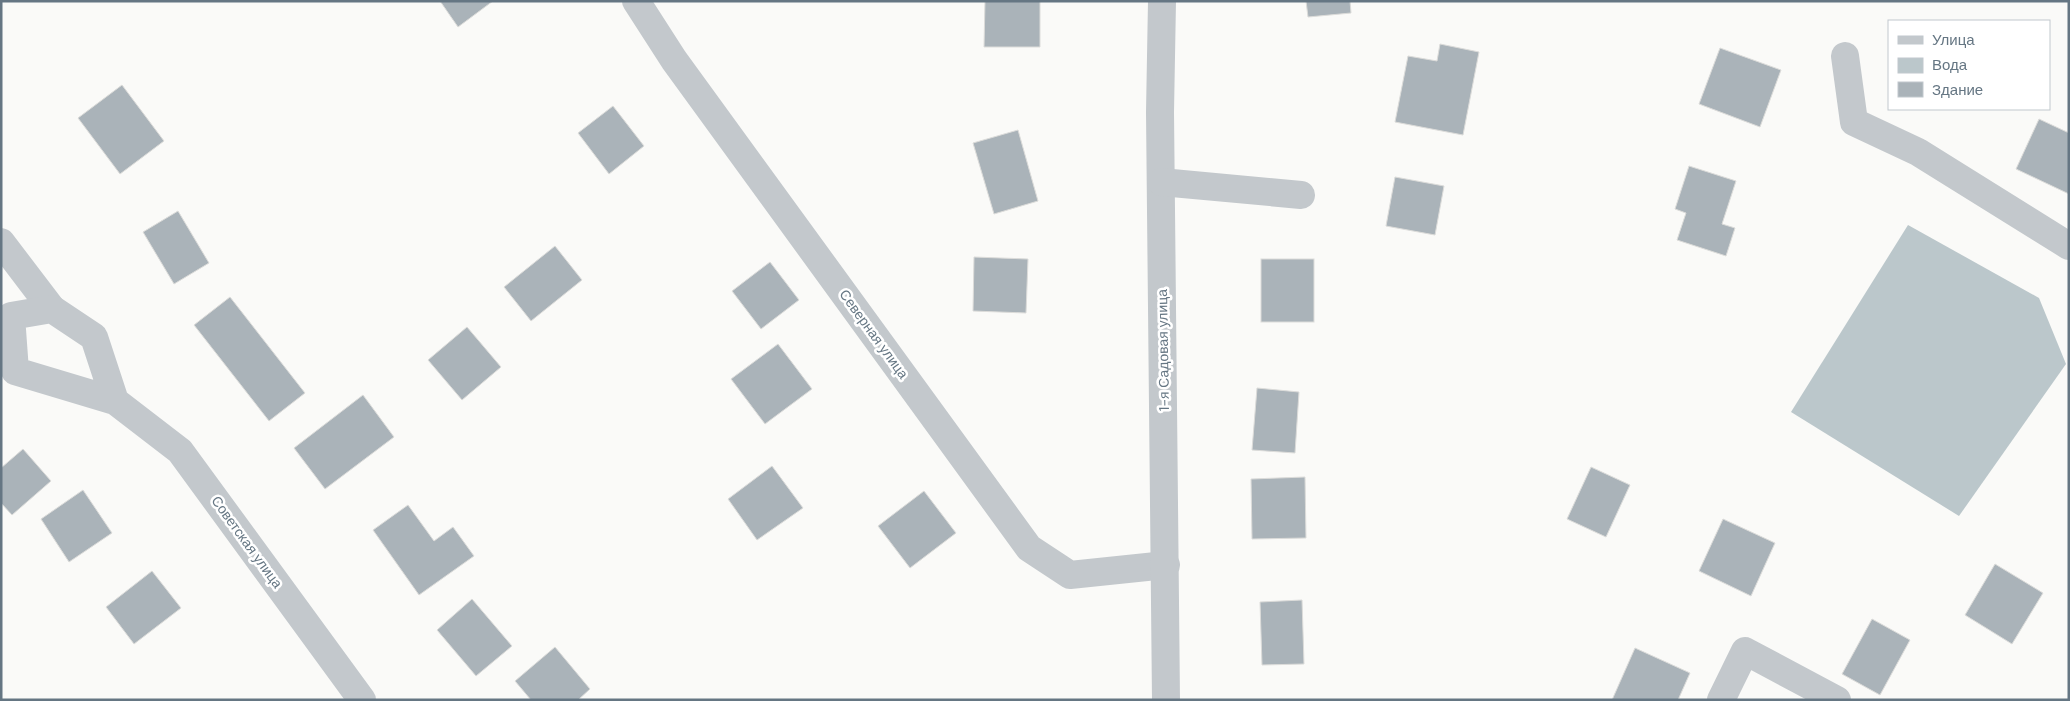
<svg xmlns="http://www.w3.org/2000/svg" width="2070" height="701" font-family="'DM Sans',sans-serif">
	<style>
		.water { fill: #bbc7cb }
		.building { fill: #aab3b9; stroke: #dcdcda }
		.lines { fill: none; stroke-linecap: round; stroke-linejoin: round }
		.minor { stroke: #c3c8cc; stroke-width: 28 }
		.labels { text-anchor: middle; stroke-width: 5; stroke-linejoin: round; paint-order: stroke }
		.street-label { font-size: 14px; fill: #657683; stroke: #fff }
	</style>
	<rect width="100%" height="100%" fill="#fafaf8"/>
	<path class="water" d="M1908 225 2039 298 2066 364 1959 516 1791 412Z"/>
	<g class="building">
		<path d="M440 1H493L458 27Z"/>
		<path d="M985 1H1040V47H984Z"/>
		<path d="M1306 1H1350L1351 13 1308 17Z"/>
		<path d="M1440 44 1479 52 1463 135 1395 122 1408 56 1437 61Z"/>
		<path d="M1720 48 1781 70 1760 127 1699 104Z"/>
		<path d="M122 85 164 141 120 174 78 118Z"/>
		<path d="M613 106 644 146 609 174 578 133Z"/>
		<path d="M2039 119 2069 133V194L2016 169Z"/>
		<path d="M1018 130 1038 201 994 214 973 143Z"/>
		<path d="M1689 166 1736 181 1722 224 1735 228 1726 256 1677 240 1686 213 1675 209Z"/>
		<path d="M1395 177 1444 186 1435 235 1386 226Z"/>
		<path d="M178 211 209 263 174 284 143 232Z"/>
		<path d="M555 246 582 280 531 321 504 287Z"/>
		<path d="M974 257 1028 259 1026 313 973 311Z"/>
		<rect x="1261" y="259" width="53" height="63"/>
		<path d="M770 262 799 300 761 329 732 291Z"/>
		<path d="M230 297 305 393 269 421 194 325Z"/>
		<path d="M467 327 501 367 462 400 428 360Z"/>
		<path d="M778 344 812 389 765 424 731 379Z"/>
		<path d="M1257 388 1299 392 1295 453 1252 450Z"/>
		<path d="M363 395 394 437 325 489 294 448Z"/>
		<path d="M23 449 51 481 12 515 1 503V468Z"/>
		<path d="M772 466 803 508 757 540 728 499Z"/>
		<path d="M1591 467 1630 485 1606 537 1567 519Z"/>
		<path d="M1305 477 1306 538 1252 539 1251 479Z"/>
		<path d="M83 490 112 533 69 562 41 519Z"/>
		<path d="M924 491 956 533 910 568 878 526Z"/>
		<path d="M408 505 434 541 453 527 474 556 419 595 373 530Z"/>
		<path d="M1723 519 1775 543 1751 596 1699 571Z"/>
		<path d="M1995 564 2043 593 2012 644 1965 615Z"/>
		<path d="M152 571 181 608 134 644 106 607Z"/>
		<path d="M472 599 512 646 476 676 437 630Z"/>
		<path d="M1302 600 1304 664 1262 665 1260 602Z"/>
		<path d="M1872 619 1910 640 1880 695 1842 674Z"/>
		<path d="M555 647 590 689 578 700H531L515 681Z"/>
		<path d="M1635 648 1690 673 1678 700H1612Z"/>
	</g>
	<g class="lines">
		<g class="minor">
			<path d="M636 1 674 60 1029 548 1070 575 1166 565"/>
			<path d="M1162 1 1160 112 1166 700"/>
			<path d="M1845 56 1854 122 1918 152 2069 246"/>
			<path d="M1161 182 1301 195"/>
			<path d="M1 242 52 309"/>
			<path d="M115 401 94 337 52 309 11 316 15 371 115 401 180 451 362 700"/>
			<path d="M1721 700 1745 651 1837 700"/>
		</g>
	</g>
	<g class="labels">
		<g class="street-label">
			<text transform="translate(874 334) rotate(54)" y="5">Северная улица</text>
			<text transform="translate(1163 350) rotate(-91)" y="5">1-я Садовая улица</text>
			<text transform="translate(247 542) rotate(54)" y="5">Советская улица</text>
		</g>
	</g>
	<rect width="2070" height="701" fill="none" stroke="#657683" stroke-width="5"/>
	<rect x="1888" y="20" width="162" height="90" fill="#ffffff" stroke="#c1c8cd"/>
	<rect x="1898" y="36" width="25" height="8" fill="#c3c8cc" stroke="#c1c8cd"/>
	<text x="1932" y="45" font-size="15" fill="#657683">Улица</text>
	<rect x="1898" y="58" width="25" height="15" fill="#bbc7cb" stroke="#c1c8cd"/>
	<text x="1932" y="70" font-size="15" fill="#657683">Вода</text>
	<rect x="1898" y="82" width="25" height="15" fill="#aab3b9" stroke="#c1c8cd"/>
	<text x="1932" y="95" font-size="15" fill="#657683">Здание</text>
</svg>
